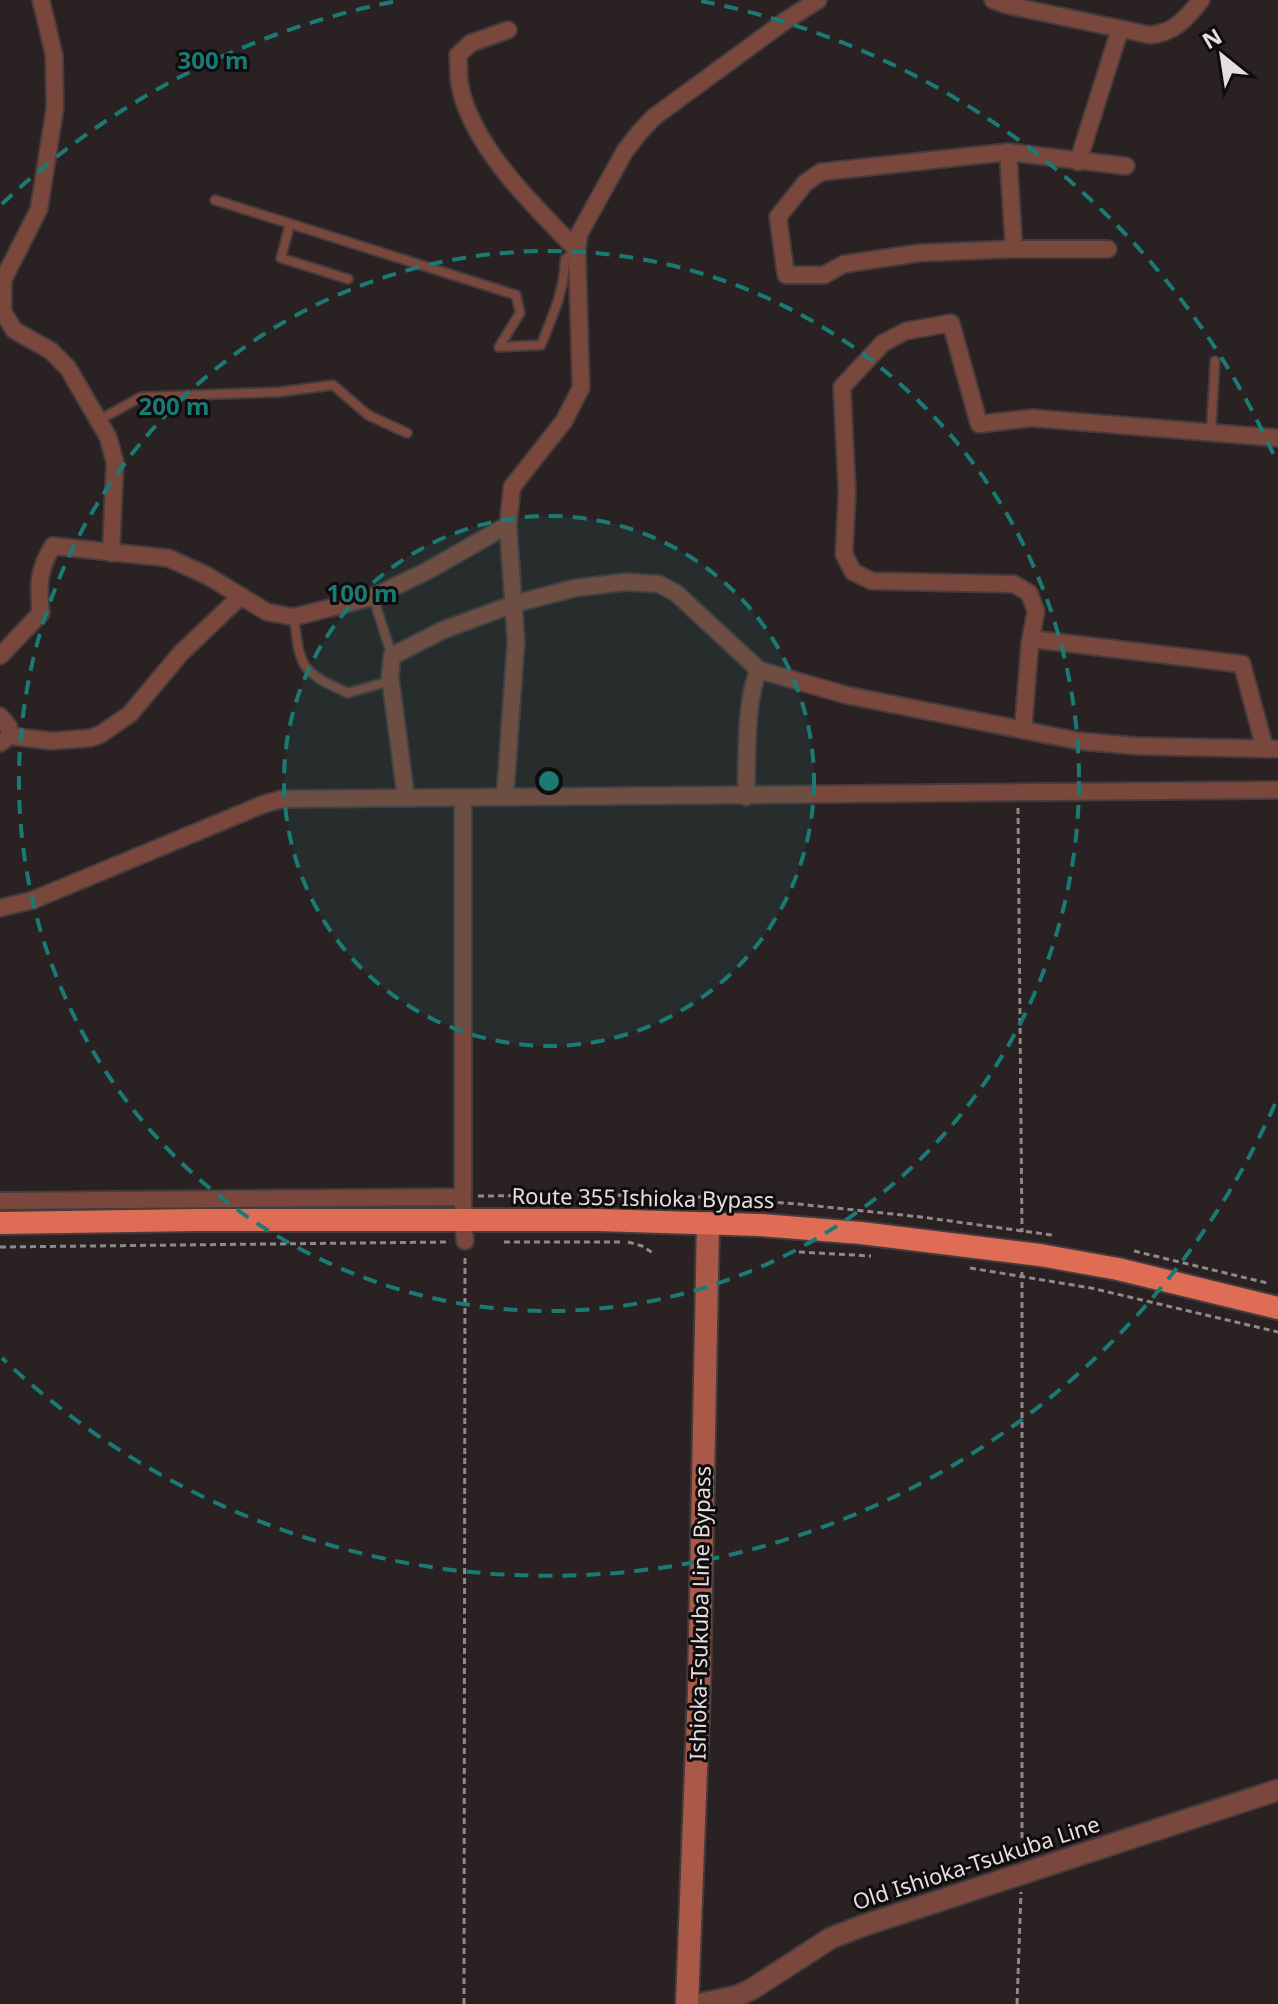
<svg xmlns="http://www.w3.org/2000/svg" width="1278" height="2004" font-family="'Noto Sans',sans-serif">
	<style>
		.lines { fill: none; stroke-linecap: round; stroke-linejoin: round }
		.service-casing { stroke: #443b3d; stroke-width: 12 }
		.minor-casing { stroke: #443b3d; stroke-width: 20 }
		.tertiary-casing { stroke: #443b3d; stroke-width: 24 }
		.secondary-casing { stroke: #443b3d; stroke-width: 26 }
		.trunk-casing { stroke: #443b3d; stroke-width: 26 }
		.path { stroke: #90898a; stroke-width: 3; stroke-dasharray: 6 4; stroke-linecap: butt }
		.service { stroke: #7a473c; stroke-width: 8 }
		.minor { stroke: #7a473c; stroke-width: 16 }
		.tertiary { stroke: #7a473c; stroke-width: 20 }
		.secondary { stroke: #aa5948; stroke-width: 22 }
		.trunk { stroke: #df6c54; stroke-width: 22 }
		.ring { fill: none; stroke: #1a7b74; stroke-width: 4; stroke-dasharray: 14 10 }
		.labels { text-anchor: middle; stroke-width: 6; stroke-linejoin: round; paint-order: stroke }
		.street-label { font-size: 22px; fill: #e4dede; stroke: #100c0d }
		.centre { fill: #1a7b74; stroke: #100c0d; stroke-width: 4 }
		.ring-label { font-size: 24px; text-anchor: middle; font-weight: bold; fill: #1a7b74; stroke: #100c0d; stroke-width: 6; stroke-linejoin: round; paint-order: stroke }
	</style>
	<rect width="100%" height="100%" fill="#2a2123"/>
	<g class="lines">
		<g class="service-casing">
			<g id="service">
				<path d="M215 200 516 295 520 313 499 347 541 345C552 317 565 290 565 259L576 251"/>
				<path d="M290 224 281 258 348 279"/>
				<path d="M99 420 141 397 279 392 333 385 368 415 407 433"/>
				<path d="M1211 432 1215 361"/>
				<path d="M373 597 392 656"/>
				<path d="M294 617C300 667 300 672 348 693L390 681"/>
			</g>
		</g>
		<g class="minor-casing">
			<g id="minor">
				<path d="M41 0 54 55 55 108 39 209 3 280V312L14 330 51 351 68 368 108 437 115 462 111 553"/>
				<path d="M993 0 1007 5 1150 35C1174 33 1186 19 1201 0"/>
				<path d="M508 30 471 43 458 55C459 65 458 76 460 86 472 147 535 207 577 250"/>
				<path d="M1008 152 1014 249"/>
				<path d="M1078 162 1120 29"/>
				<path d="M1108 249H1014L919 253 844 264 824 275H786L778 217 805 183 821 172 1008 152 1126 166"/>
				<path d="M1031 639 1242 664 1265 749"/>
				<path d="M0 656 41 613C38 587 38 569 53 546L168 558 206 575 267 612 294 617 373 597 427 571 508 525"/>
				<path d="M0 716 9 727 10 736"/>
				<path d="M1023 730 1030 642 1036 611 1029 593 1014 584 872 581 853 572 844 554 847 492 842 387 883 343 906 331 951 323 979 424 1032 418 1278 438"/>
				<path d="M0 743 10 736 52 741 91 738 101 734 130 714 181 653 241 596"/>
				<path d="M505 797 516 641 508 525 512 487 564 421 581 388 577 250 579 234 625 151 639 133 654 117 785 21 818 0"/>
				<path d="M746 797C747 764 745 698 759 670"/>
				<path d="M406 798 390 676 392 656 443 630 514 604 575 588 625 582 659 584 676 593 759 670 846 695 1079 741 1136 746 1278 749"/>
				<path d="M463 798V1221L465 1241"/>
				<path d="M0 908 33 900 264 804 282 799 1278 790"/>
				<path d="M0 1201 463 1197"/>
			</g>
		</g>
		<g class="tertiary-casing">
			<path id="tertiary" d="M700 2004 737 1996 752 1989 831 1938 862 1926 1278 1790"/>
		</g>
		<g class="secondary-casing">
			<path id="secondary" d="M687 2004 699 1691 708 1223"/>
		</g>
		<g class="trunk-casing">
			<path id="trunk" d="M0 1223 197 1220H598L760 1225 861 1233 1040 1255 1118 1269 1278 1308"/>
		</g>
		<g class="path">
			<path d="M1018 808 1022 1232"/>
			<path d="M478 1196 607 1195 703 1197 798 1204 921 1217 1052 1235"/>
			<path d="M504 1242H620"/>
			<path d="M628 1242 642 1246 653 1253"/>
			<path d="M0 1247 448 1242"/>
			<path d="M1134 1251 1267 1283"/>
			<path d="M799 1252 871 1256"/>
			<path d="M970 1268 1091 1288 1278 1332"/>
			<path d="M1022 1272V1852"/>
			<path d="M464 2004 465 1256"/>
			<path d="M1017 2004 1021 1892"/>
		</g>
		<use href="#service" class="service"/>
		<use href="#minor" class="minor"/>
		<use href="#tertiary" class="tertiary"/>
		<use href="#secondary" class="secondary"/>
		<use href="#trunk" class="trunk"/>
	</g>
	<circle cx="549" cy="781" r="265" fill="#1a7b74" fill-opacity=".12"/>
	<g class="ring">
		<circle cx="549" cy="781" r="265"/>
		<circle cx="549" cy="781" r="530"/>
		<path d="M1275 1104A795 795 0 0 1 2 1358M2 204A795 795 0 0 1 397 1M701 1A795 795 0 0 1 1275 458"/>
	</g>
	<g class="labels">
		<g class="street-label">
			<text transform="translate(643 1198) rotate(1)" y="8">Route 355 Ishioka Bypass</text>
			<text transform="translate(700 1613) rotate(-89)" y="8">Ishioka-Tsukuba Line Bypass</text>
			<text transform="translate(976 1863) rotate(-18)" y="8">Old Ishioka-Tsukuba Line</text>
		</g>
	</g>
	<circle cx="549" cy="781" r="12" class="centre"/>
	<g class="ring-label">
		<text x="213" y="69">300 m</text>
		<text x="174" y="415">200 m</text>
		<text x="362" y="602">100 m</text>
	</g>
	<g transform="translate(1222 56) rotate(330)" stroke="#100c0d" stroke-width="6" paint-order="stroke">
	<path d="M0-6L14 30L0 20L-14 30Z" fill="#e4dede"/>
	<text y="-12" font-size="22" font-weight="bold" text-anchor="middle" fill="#e4dede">N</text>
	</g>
</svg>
